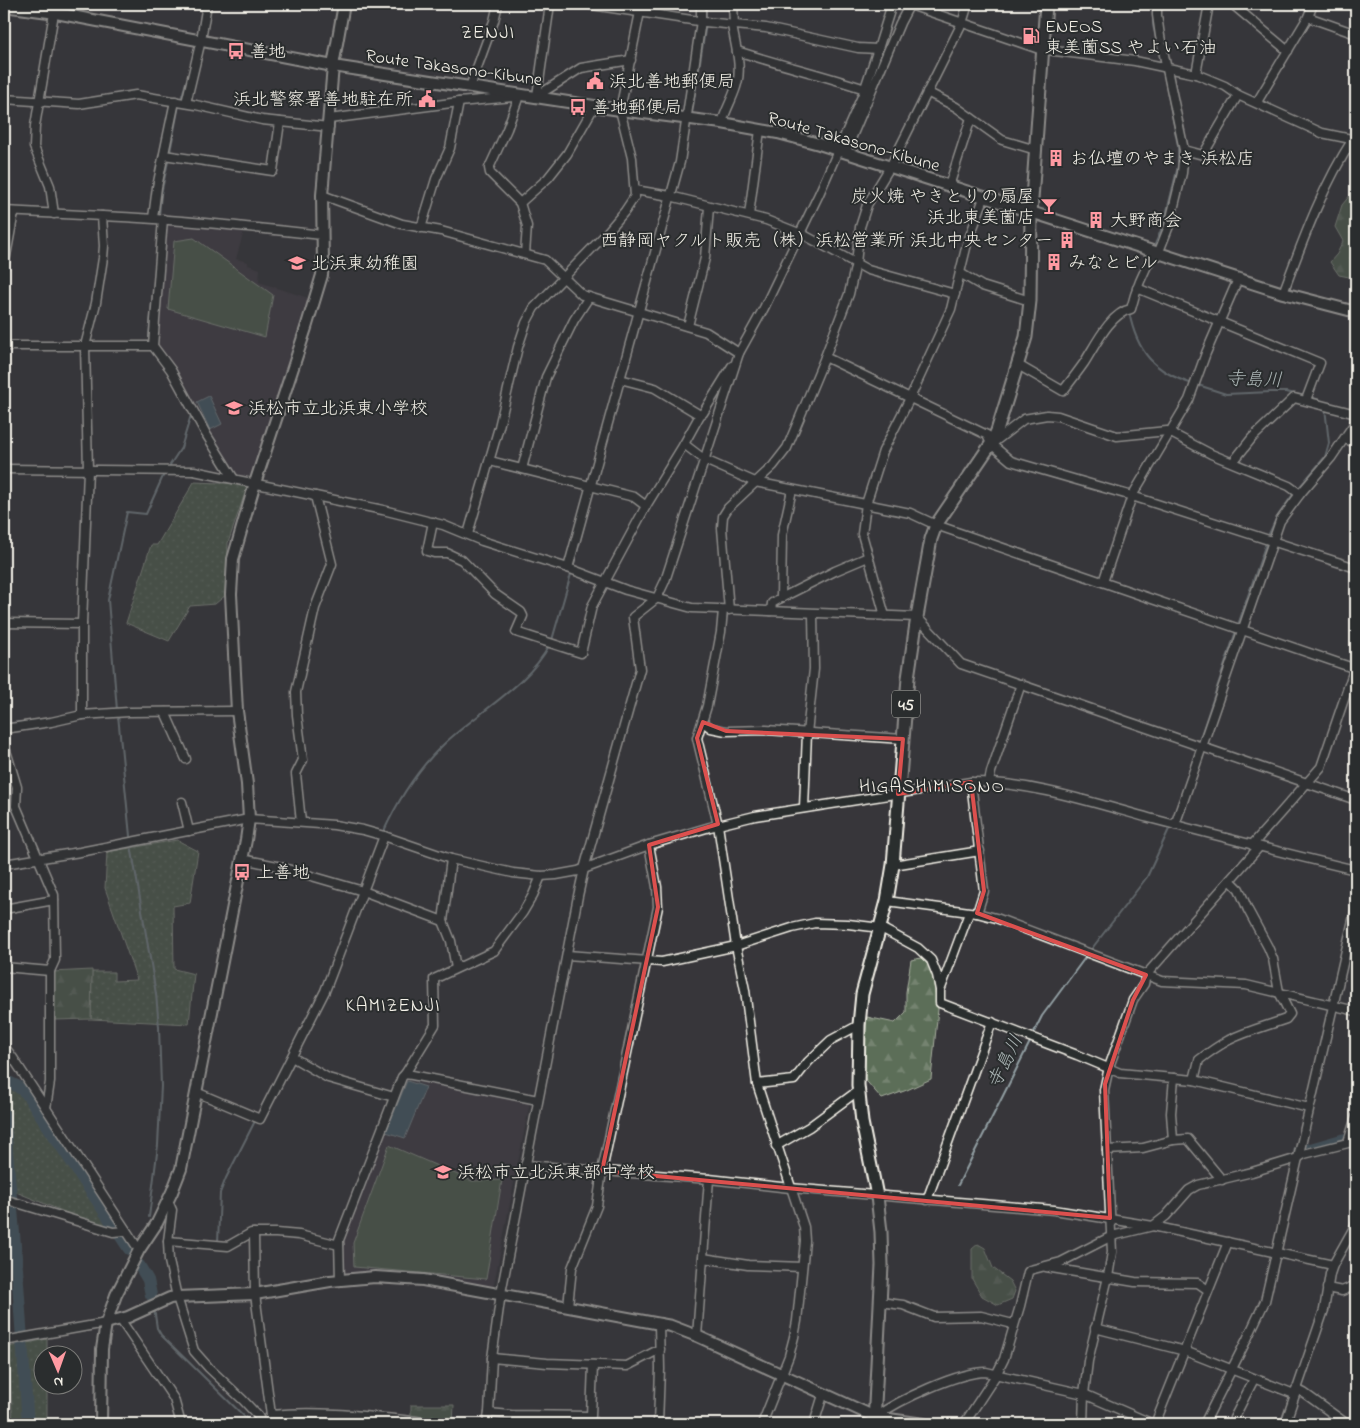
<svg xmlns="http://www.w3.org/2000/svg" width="1360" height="1428" font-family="'Indie Flower','Klee One',sans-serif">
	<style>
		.built { fill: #464149 }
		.grass { fill: url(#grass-dots); stroke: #a8b0a0 }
		.forest { fill: url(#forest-firs); stroke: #a8b0a0 }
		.park { fill: #5c6e58; stroke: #a8b0a0 }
		.water { fill: #506975; stroke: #929fa3 }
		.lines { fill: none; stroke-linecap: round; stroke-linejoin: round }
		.stream { stroke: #929fa3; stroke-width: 2 }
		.river { stroke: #506975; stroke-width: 12 }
		.street-casing { stroke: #f4f1e8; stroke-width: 11 }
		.secondary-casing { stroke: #f4f1e8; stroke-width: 14 }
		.primary-casing { stroke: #f4f1e8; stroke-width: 15 }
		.street { stroke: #2a2d2e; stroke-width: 8 }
		.secondary { stroke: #2a2d2e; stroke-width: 10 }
		.primary { stroke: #2a2d2e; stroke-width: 11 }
		.marked { fill: none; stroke: #dc504e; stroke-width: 4; stroke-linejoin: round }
		.labels { text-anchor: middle; stroke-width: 4; stroke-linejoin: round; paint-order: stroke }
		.shield { fill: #2a2d2e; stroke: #b7b6b0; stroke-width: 1 }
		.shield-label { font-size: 16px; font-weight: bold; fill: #f4f1e8 }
		.poi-label { font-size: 18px; fill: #f4f1e8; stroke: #2a2d2e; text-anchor: start }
		.street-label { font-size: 18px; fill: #f4f1e8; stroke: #2a2d2e }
		.neighbourhood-label { font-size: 19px; letter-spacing: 1px; fill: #f4f1e8; stroke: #2a2d2e }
		.water-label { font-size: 19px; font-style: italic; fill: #aab4b4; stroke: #2a2d2e }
	</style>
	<defs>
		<pattern id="grass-dots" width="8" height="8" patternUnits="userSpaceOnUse" patternTransform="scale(1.25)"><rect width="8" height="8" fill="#5c6e58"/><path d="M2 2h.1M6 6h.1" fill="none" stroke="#748370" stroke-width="1.8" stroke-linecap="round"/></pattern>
		<pattern id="forest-firs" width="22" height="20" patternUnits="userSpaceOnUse" patternTransform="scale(1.25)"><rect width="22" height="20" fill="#5c6e58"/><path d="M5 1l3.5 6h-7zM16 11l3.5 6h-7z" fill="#748370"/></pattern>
	</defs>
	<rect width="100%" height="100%" fill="#37363a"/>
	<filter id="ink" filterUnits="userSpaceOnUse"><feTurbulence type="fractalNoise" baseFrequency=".02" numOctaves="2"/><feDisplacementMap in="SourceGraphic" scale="10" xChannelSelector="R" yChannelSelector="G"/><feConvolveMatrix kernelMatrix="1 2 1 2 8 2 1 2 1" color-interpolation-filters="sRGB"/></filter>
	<g filter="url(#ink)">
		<g class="built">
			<path d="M164 223 244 231 236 259 248 262V265L260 269 259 282 311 299 252 475 245 477 233 475 155 340Z"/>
			<path d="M407 1078 530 1102 493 1289 343 1276V1242Z"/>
		</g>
		<g class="grass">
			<path d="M194 482 248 484 228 543 227 594 215 604 190 606 169 641 126 623 151 545H157Z"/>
			<path d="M177 840 198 851 190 903 173 906 174 969 194 974 189 1024 91 1019 92 972H114V981L137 980 105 888 107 852Z"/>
			<path d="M4 1076 22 1092 113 1232 4 1187Z"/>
			<path d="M47 1339V1355L42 1356V1386H47V1424H13L8 1347Z"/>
		</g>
		<g class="forest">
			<path d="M1356 188V277L1354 278 1339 275 1330 262 1337 254 1343 241 1335 227 1342 205Z"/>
			<path d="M921 958 931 968 938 1009 931 1079 907 1090 882 1099 861 1075 867 1017 895 1023 906 1012V992L911 960Z"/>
			<path d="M92 970 91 1019 55 1020 52 972Z"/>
			<path d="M978 1244 985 1248 993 1268 1010 1281 1015 1291 1012 1299 998 1305 982 1296 972 1279V1249Z"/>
			<path d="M411 1405H454L453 1424H427L424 1417 411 1415Z"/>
		</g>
		<g class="park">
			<path d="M194 238 273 295 265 337 168 309 174 241Z"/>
			<path d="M389 1145 472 1181 502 1180 486 1279 354 1267 353 1243Z"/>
		</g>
		<g class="water">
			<path d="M209 396 222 424 210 430 197 402Z"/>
			<path d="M407 1081 426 1087 405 1138 386 1132Z"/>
		</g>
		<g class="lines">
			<g class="stream">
				<path d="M706 4V20"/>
				<path d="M1153 4V25L1162 65"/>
				<path d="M198 33 203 4"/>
				<path d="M181 99 192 63"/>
				<path d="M692 113 706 24"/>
				<path d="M170 152 179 105"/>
				<path d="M684 159 690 124"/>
				<path d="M159 216 161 194 169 157"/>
				<path d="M1154 247 1164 223 1178 166V146L1163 69"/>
				<path d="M1129 302 1133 288"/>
				<path d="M643 311 667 224"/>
				<path d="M1129 312C1137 352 1154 372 1193 384"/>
				<path d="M150 341 149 336 157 248"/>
				<path d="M634 344 642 315"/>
				<path d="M1198 385 1226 394 1271 392H1286L1306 396"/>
				<path d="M1311 397 1322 401 1323 404"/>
				<path d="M168 468 181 448 191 415 188 409"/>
				<path d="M595 484 623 383"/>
				<path d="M1297 490 1325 457 1329 443 1325 408"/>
				<path d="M1268 536 1277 517 1294 493"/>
				<path d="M573 567 586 518"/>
				<path d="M1238 625 1266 543"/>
				<path d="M552 640 571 574"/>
				<path d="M87 710H110"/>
				<path d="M117 710 108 600 127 512 146 514 164 474"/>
				<path d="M118 715 130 836"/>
				<path d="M4 724 39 720"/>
				<path d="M1198 744 1236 631"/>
				<path d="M1173 820 1197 748"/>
				<path d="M383 833C398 800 418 768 445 743 478 712 529 685 550 644"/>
				<path d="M131 845 156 994 159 1027 161 1086 158 1145 149 1217"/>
				<path d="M1090 951 1147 877 1170 827"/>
				<path d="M1032 1036 1042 1016 1087 955"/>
				<path d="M1294 1154 1295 1148"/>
				<path d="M958 1185 1031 1040"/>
				<path d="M218 1243 220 1193 226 1178 255 1121"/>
				<path d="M151 1295V1302"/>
				<path d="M154 1308 157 1328 161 1335 252 1424"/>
			</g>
			<g class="river">
				<path d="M4 1080 17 1086 26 1093 129 1249"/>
				<path d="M4 1114 17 1269 28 1424"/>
				<path d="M1304 1149 1307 1150 1345 1139"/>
				<path d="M139 1265 148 1280 151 1295"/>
			</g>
			<g class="street-casing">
				<g id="street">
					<path d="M585 4 705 22 766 28 858 48 878 49 863 94 819 194 764 308 739 353"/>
					<path d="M733 4 734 25"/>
					<path d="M900 4 910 5 1039 49 1135 61 1196 74 1225 86 1238 95 1322 133 1356 140"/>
					<path d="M1157 4V15L1160 36 1184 150 1182 173 1169 226 1158 254"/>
					<path d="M1232 4 1288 51"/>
					<path d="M54 13 35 126 34 147 50 186 54 214"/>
					<path d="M56 13 58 4"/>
					<path d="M1308 17 1356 34"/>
					<path d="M878 49 892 4"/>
					<path d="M737 51C780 65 823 75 865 89"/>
					<path d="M1196 74 1209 4"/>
					<path d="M470 87 494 21 498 4"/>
					<path d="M927 92 956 107 1002 140 1036 150"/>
					<path d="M519 96 507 129 489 168 490 173 520 203 527 226 525 254"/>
					<path d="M532 96H537L581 68 631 60"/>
					<path d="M537 96 550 4"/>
					<path d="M4 99 79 104 136 95 196 105 262 120 329 127"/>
					<path d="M1257 102 1308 17 1313 4"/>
					<path d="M186 103 201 40 207 4"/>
					<path d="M329 119 459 102 513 97"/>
					<path d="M722 123C725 111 732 100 736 87 743 68 735 45 732 25"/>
					<path d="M1184 150 1203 155 1238 95"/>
					<path d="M845 153 900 23 910 4"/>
					<path d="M164 155 273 171 280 122"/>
					<path d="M949 186 971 118"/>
					<path d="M635 190 670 196 766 220 804 235 868 270 955 294"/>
					<path d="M322 195 402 224 441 231 545 260 582 295 706 332 739 353 665 581 657 598 633 617 640 669 584 869 578 896 501 1293 492 1358 489 1413 487 1424"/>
					<path d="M520 203 548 178 567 154 595 105"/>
					<path d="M4 211 102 216 104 246 103 258 96 303 85 346 88 470 82 624V715"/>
					<path d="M749 215 760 130"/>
					<path d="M102 216C176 219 249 227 322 235"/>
					<path d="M153 218 157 187 175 101"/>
					<path d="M421 228 436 179 450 148 459 102"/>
					<path d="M4 267 14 212"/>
					<path d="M960 273 982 286 1030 301"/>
					<path d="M1137 288 1320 363 1306 400"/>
					<path d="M1283 293C1303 240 1322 187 1353 139"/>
					<path d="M688 326 705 258 709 207"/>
					<path d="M4 346H153L171 370 206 434 234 479"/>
					<path d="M153 346 163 219"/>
					<path d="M825 357 987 435 991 444 1011 461 1132 496 1356 568"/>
					<path d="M1018 365 1063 391C1070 382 1077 373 1084 363 1095 346 1110 313 1131 309 1136 288 1143 272 1154 253"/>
					<path d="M620 379 655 388 700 415"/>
					<path d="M1345 439 1356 443"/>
					<path d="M993 443 1024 419 1047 415 1058 416 1117 436 1167 431 1211 454 1289 486 1300 494"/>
					<path d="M684 444 705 460 755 482 910 513 936 525 1356 669"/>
					<path d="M490 461 634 497 646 506"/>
					<path d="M1233 462 1252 438 1294 398 1356 414"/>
					<path d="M4 469 194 471 383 510 443 525 482 541 568 568 626 590 692 608 917 617 961 664 1356 800"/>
					<path d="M522 469 546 377 574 320 589 297"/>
					<path d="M433 522 427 551 434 553H447L462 560 495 594 521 612 523 616 516 632 581 653 592 606 646 506 684 444 700 415 703 413 732 366"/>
					<path d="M468 534 499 427 518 347 526 323 534 308 603 237 625 211 635 196 632 158 620 110 640 12"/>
					<path d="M568 568 680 162 701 21V4"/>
					<path d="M1103 582 1132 496 1189 400 1206 353 1238 279"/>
					<path d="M781 598 782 535 792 490"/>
					<path d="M723 610 721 632 707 706 697 738 718 825 736 946 745 990 757 1084 804 1227 805 1241 797 1321 794 1337 789 1356 762 1424"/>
					<path d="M729 610 722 528 723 516 728 508 773 466 787 448 825 357 849 294 856 263 860 227 867 205 890 167 962 23 968 4"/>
					<path d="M771 611 772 603 781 598 835 571 868 557"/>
					<path d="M885 616 862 534 866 504 883 451 910 398 951 309 967 244 984 198"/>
					<path d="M4 623 82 624"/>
					<path d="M165 712 186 759"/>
					<path d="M703 722 711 728 726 731 766 730 903 739"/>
					<path d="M4 729 51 722 82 715 129 712 237 711"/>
					<path d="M4 744 17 787 16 806 54 895 55 960 50 971V1082L46 1108"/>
					<path d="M971 782 984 891 977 913"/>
					<path d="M989 782 991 772 1021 684"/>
					<path d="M182 802 189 831"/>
					<path d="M804 808 807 733 814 669 813 614"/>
					<path d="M301 822 296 774 303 760 297 715 296 692 315 608 332 564 315 496"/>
					<path d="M1175 825 1280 521 1300 494 1331 458 1356 421"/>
					<path d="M1252 845 1321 767 1356 664"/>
					<path d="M242 859 277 866 363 891 443 921"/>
					<path d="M451 859 443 921 451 941 456 968"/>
					<path d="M4 864 80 852 249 819 334 825 363 830 384 836 451 859 513 873 541 876 556 875 578 871 649 845 710 827 755 816 971 782C1031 782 1091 802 1149 818 1218 836 1287 854 1356 870"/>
					<path d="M893 865 980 851"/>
					<path d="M887 901 977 913 996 918 1162 981 1246 985 1356 1011"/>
					<path d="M4 909 54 900"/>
					<path d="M4 952 5 967"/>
					<path d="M567 955 662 962 736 946 792 928 815 923 848 924 881 928 918 948 931 960 937 975 940 990V1003L1077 1055 1120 1073 1194 1080 1309 1108"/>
					<path d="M4 967 50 971"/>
					<path d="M941 988 969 913"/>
					<path d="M4 1046 13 1058 139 1250"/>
					<path d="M292 1057 328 1078 394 1097"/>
					<path d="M405 1074 435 1025 434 979 494 951 523 912 533 895 541 876"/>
					<path d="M1194 1080 1199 1060C1208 1053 1218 1046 1229 1040 1247 1031 1267 1026 1286 1019L1290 1014 1279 992 1273 959 1268 947 1248 910 1239 889 1230 880"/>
					<path d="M757 1084 794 1080 808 1062 831 1040 859 1025"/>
					<path d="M196 1092 260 1119 325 991 384 836"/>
					<path d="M1173 1140 1171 1113 1174 1078"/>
					<path d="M1348 1142 1356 1117"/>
					<path d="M776 1146 809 1127 859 1090"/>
					<path d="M1107 1150 1143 1148 1173 1140 1188 1139 1222 1180"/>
					<path d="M525 1165 709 1179 790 1188 1054 1210 1153 1226 1333 1265"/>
					<path d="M4 1199 113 1232 126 1231"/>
					<path d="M927 1200 992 1022"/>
					<path d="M168 1201 172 1210 168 1241 169 1261 177 1297 194 1351 209 1368 243 1400 258 1416 262 1424"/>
					<path d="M254 1233 255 1294 271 1415"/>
					<path d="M168 1241 228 1246 251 1233H276L299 1235 339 1245"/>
					<path d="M703 1258 748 1265 802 1267"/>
					<path d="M1046 1267 1135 1282 1198 1283 1208 1290"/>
					<path d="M340 1280 339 1240 402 1077 405 1074 412 1075 538 1100"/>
					<path d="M1327 1288 1342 1291 1356 1285"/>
					<path d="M880 1302 903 1305 934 1317 981 1316 1013 1324"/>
					<path d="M568 1306 572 1268 597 1206 602 1171 658 907 657 887 649 845"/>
					<path d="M120 1319 174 1399 181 1424"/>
					<path d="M1095 1328 1185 1351 1294 1394"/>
					<path d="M697 1336 709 1179"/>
					<path d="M4 1341 106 1323"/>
					<path d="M492 1358 547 1363 627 1366 660 1349"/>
					<path d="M1296 1389 1304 1393 1347 1424"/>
					<path d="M489 1413 511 1415 591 1416 593 1365"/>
					<path d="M875 1417C899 1400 958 1372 986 1372L1084 1394 1153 1424"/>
					<path d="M264 1424 271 1415C321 1410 372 1417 423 1422V1424"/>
					<path d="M658 1424 660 1369 659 1323"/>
					<path d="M814 1424 823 1395"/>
					<path d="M964 1424 996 1375 1004 1359 1020 1306 1028 1272 1030 1270 1061 1262 1112 1236 1153 1226 1166 1216 1189 1190 1198 1185 1252 1172 1298 1158 1304 1154 1356 1141"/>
					<path d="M1083 1424 1084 1394 1088 1361 1108 1277 1112 1252 1104 1090 1109 1067 1133 1000 1144 984 1146 975 1259 847"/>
					<path d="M1155 1424 1228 1242"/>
					<path d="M1204 1424 1247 1339 1265 1301 1268 1288 1356 907"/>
					<path d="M1231 1424 1254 1379"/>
					<path d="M1285 1424 1324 1310 1330 1274 1333 1265 1356 1224"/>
				</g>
			</g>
			<g class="secondary-casing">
				<g id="secondary">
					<path d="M4 6 56 13 333 66 620 110 722 123 778 133 819 144 1283 293 1356 312"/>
					<path d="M106 1323 128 1317 170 1298 177 1297 255 1294 330 1281 375 1277 423 1280 671 1326 697 1336 875 1417 924 1424"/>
					<path d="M101 1424 102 1349 106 1323 116 1295 139 1250 157 1223 172 1192 181 1169 246 840 249 819 247 784 237 711 234 654 231 594 233 559 255 483 306 328 322 275 323 263 322 195 333 66 344 4"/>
				</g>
			</g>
			<g class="primary-casing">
				<path id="primary" d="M874 1424 882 1265 881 1232 877 1196 862 1122 858 1085 859 1025 862 994 887 901 893 865 908 678 917 617 931 539 936 525 991 444 997 431 1026 337 1030 301 1031 213 1046 4"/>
			</g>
			<use href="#street" class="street"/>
			<use href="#secondary" class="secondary"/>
			<use href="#primary" class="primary"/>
		</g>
	</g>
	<path d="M0 0H1360V1428H0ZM703 722 726 731 903 739 898 794 971 782 984 891 977 913 1146 975 1133 1000 1105 1084 1110 1218 602 1171 658 907 649 845 718 824 697 738Z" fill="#37363a" fill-opacity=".55" fill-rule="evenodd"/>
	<path class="marked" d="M703 722 726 731 903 739 898 794 971 782 984 891 977 913 1146 975 1133 1000 1105 1084 1110 1218 602 1171 658 907 649 845 718 824 697 738Z"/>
	<defs>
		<g id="fuel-bare" transform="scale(1.35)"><path d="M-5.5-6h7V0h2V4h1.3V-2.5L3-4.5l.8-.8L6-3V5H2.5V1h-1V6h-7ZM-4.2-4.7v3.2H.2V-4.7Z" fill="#ff9aa2" stroke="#2a2d2e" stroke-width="2.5" paint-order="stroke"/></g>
		<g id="bus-bare" transform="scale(1.35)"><path d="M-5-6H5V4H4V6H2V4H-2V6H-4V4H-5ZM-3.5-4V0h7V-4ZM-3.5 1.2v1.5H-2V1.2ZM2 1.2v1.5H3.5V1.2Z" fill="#ff9aa2" stroke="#2a2d2e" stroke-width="2.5" paint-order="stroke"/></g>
		<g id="civic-bare" transform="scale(1.35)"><path d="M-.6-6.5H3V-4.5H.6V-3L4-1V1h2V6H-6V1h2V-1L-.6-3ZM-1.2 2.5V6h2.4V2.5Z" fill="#ff9aa2" stroke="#2a2d2e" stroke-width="2.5" paint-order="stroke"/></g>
		<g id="building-bare" transform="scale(1.35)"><path d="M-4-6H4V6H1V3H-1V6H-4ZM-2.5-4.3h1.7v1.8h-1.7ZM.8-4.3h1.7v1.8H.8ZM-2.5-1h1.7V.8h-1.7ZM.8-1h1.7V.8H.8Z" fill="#ff9aa2" stroke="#2a2d2e" stroke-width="2.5" paint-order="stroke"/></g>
		<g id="bar-bare" transform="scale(1.35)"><path d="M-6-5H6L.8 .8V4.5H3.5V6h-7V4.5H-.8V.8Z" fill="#ff9aa2" stroke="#2a2d2e" stroke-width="2.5" paint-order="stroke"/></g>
		<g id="school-bare" transform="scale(1.35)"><path d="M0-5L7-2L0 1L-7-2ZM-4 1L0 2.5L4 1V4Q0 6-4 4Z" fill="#ff9aa2" stroke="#2a2d2e" stroke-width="2.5" paint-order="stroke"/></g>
	</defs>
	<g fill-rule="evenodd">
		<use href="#fuel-bare" x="1031" y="36"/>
		<use href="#bus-bare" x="236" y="51"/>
		<use href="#civic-bare" x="595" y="81"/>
		<use href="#civic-bare" x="427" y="99"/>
		<use href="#bus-bare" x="578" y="107"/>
		<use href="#building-bare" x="1056" y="158"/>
		<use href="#bar-bare" x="1049" y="206"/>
		<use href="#building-bare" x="1096" y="220"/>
		<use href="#building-bare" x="1067" y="240"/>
		<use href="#building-bare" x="1054" y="262"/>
		<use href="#school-bare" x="297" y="263"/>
		<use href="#school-bare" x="234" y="408"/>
		<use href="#bus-bare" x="242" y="872"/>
		<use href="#school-bare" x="443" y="1172"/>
	</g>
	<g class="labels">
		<rect class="shield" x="892" y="690.5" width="28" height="27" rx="4"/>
		<g class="shield-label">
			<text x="906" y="710">45</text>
		</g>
		<g class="poi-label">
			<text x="1045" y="32">ENEOS<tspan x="1045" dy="21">東美薗SS やよい石油</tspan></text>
			<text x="250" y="57">善地</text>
			<text x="609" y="87">浜北善地郵便局</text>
			<text x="413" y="105" text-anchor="end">浜北警察署善地駐在所</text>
			<text x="592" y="113">善地郵便局</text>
			<text x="1070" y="164">お仏壇のやまき 浜松店</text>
			<text x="1035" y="202" text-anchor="end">炭火焼 やきとりの扇屋<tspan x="1035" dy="21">浜北東美薗店</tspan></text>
			<text x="1110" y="226">大野商会</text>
			<text x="1053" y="246" text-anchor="end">西静岡ヤクルト販売（株）浜松営業所 浜北中央センター</text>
			<text x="1068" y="268">みなとビル</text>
			<text x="311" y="269">北浜東幼稚園</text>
			<text x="248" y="414">浜松市立北浜東小学校</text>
			<text x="256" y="878">上善地</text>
			<text x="457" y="1178">浜松市立北浜東部中学校</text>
		</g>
		<g class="street-label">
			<text transform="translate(454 67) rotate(8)" y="6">Route Takasono-Kibune</text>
			<text transform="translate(854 141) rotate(16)" y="6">Route Takasono-Kibune</text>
		</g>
		<g class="neighbourhood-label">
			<text x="488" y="38">ZENJI</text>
			<text x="932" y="792">HIGASHIMISONO</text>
			<text x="393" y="1011">KAMIZENJI</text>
		</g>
		<g class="water-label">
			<text transform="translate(1254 378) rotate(2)" y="7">寺島川</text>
			<text transform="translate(1004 1061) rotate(-64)" y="7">寺島川</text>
		</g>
	</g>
	<rect width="1360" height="1428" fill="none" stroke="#2a2d2e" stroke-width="20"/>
	<rect x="10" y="10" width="1340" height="1408" fill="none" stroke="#f4f1e8" stroke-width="2" filter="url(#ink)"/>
	<g transform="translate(58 1370) rotate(178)"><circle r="24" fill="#2a2d2e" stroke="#7b7b78"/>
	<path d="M0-4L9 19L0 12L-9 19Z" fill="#ff9aa2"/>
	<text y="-8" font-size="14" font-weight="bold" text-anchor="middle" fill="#f4f1e8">N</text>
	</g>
</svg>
